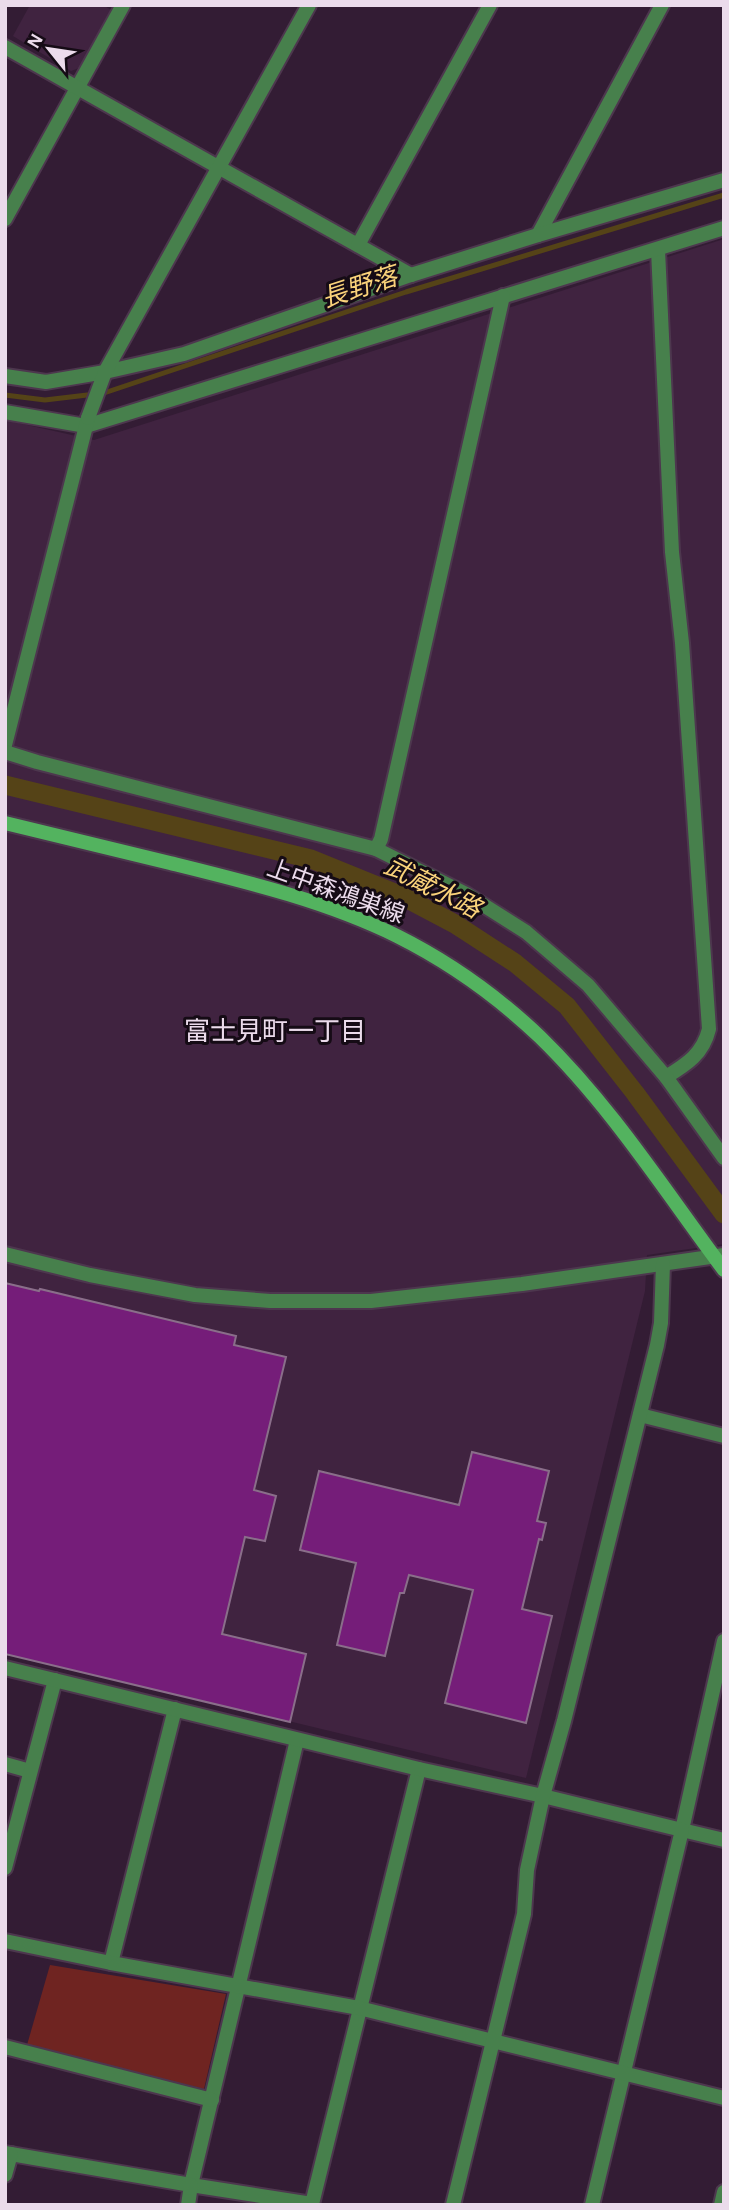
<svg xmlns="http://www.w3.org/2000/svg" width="729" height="2210" font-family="'Alegreya Sans','Noto Sans JP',sans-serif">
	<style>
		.built { fill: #402340 }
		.green { fill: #6f2421 }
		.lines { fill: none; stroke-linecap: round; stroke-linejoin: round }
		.stream { stroke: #554317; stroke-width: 5 }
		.canal { stroke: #554317; stroke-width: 19 }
		.building { fill: #751d79; stroke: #8a6e8a; stroke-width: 2 }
		.minor-casing { stroke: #4d374e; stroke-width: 18 }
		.tertiary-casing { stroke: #4d374e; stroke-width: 18 }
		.secondary-casing { stroke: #4d374e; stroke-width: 18 }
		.minor { stroke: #47804c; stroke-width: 14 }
		.tertiary { stroke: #47804c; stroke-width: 14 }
		.secondary { stroke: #53b35f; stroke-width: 14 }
		.labels { text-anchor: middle; stroke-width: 6; stroke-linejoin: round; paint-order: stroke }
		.street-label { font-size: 24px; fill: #ebdbeb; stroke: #150b15 }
		.water-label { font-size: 26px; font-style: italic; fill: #f9d27a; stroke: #150b15 }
		.neighbourhood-label { font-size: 26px; fill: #ebdbeb; stroke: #150b15 }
	</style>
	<rect width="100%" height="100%" fill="#331c34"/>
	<g class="built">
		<path d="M30 5H103L111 10 79 68 71 71 13 36Z"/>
		<path d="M724 239V1244L647 1255 645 1291 526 1778 5 1653V420L94 440Z"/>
	</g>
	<path class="green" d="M50 1965 226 1994 204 2089 27 2045Z"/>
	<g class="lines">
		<path class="stream" d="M5 395 45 400 104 393 406 292 724 195"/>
		<path class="canal" d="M5 785 311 859 402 896 455 924 515 963 567 1006 635 1093 724 1214"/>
	</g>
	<g class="building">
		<path d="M5 1283 39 1291 40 1289 236 1336 234 1345 286 1357 254 1490 276 1496 265 1541 245 1537 222 1634 306 1654 290 1722 5 1654Z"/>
		<path d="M472 1452 549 1471 537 1521 546 1523 542 1540 539 1539 522 1609 552 1616 526 1723 445 1703 473 1590 409 1575 404 1593H400L385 1656 337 1645 356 1563 300 1550 319 1471 459 1505Z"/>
	</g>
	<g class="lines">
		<g class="minor-casing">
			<g id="minor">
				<path d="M218 167 411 275"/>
				<path d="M5 219 123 5"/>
				<path d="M538 235 662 5"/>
				<path d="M358 245 490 5"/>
				<path d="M658 250 672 552 682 643 709 1029C703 1054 687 1064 666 1077"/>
				<path d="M5 376 46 382 105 372 184 354 411 275 538 235 724 180"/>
				<path d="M5 412 86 426 724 228"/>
				<path d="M5 745 88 418"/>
				<path d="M5 752 37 762 376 849 466 894 526 932 588 985 666 1077 724 1158"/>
				<path d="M376 849 381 839 503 296"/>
				<path d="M640 1415 724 1436"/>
				<path d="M724 1641 682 1830 724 1840"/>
				<path d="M297 1740 191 2185 312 2204 419 1769"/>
				<path d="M5 1764 30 1771"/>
				<path d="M543 1796 682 1830 592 2205"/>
				<path d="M5 1868 55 1680"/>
				<path d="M111 1963 175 1709"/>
				<path d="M5 2047 212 2100"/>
				<path d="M5 2153 191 2185 188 2205"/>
				<path d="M5 2175 11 2154"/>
				<path d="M721 2205 724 2192"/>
			</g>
		</g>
		<g class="tertiary-casing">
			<g id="tertiary">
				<path d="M5 47 218 167"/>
				<path d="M88 418 105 372 309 5"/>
				<path d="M5 1254 90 1275 195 1295 270 1301H371L522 1284 724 1255"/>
				<path d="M5 1668 419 1769 543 1796"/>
				<path d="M5 1941 111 1963 359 2008 724 2098"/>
				<path d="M453 2205 524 1914 527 1870 543 1796 564 1721 657 1345 661 1323 663 1264"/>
			</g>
		</g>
		<g class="secondary-casing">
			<path id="secondary" d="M5 823C60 836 115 850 170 863 247 882 326 901 397 936 449 962 498 997 540 1037 611 1106 665 1191 724 1270"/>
		</g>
		<use href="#minor" class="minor"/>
		<use href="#tertiary" class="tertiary"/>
		<use href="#secondary" class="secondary"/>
	</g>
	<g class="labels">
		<g class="street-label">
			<text transform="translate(336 891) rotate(20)" y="8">上中森鴻巣線</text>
		</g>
		<g class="water-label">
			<text transform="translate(359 287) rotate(-18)" y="9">長野落</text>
			<text transform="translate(433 887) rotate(27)" y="9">武蔵水路</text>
		</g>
		<g class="neighbourhood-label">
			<text x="275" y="1040">富士見町一丁目</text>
		</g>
	</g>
	<rect width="729" height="2210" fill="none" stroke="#ebdbeb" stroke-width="14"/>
	<g transform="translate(49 49) rotate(300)" stroke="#150b15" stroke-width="5" paint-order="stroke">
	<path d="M0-5L12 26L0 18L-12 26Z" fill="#ebdbeb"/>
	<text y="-10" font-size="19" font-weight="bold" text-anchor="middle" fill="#ebdbeb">N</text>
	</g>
</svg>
